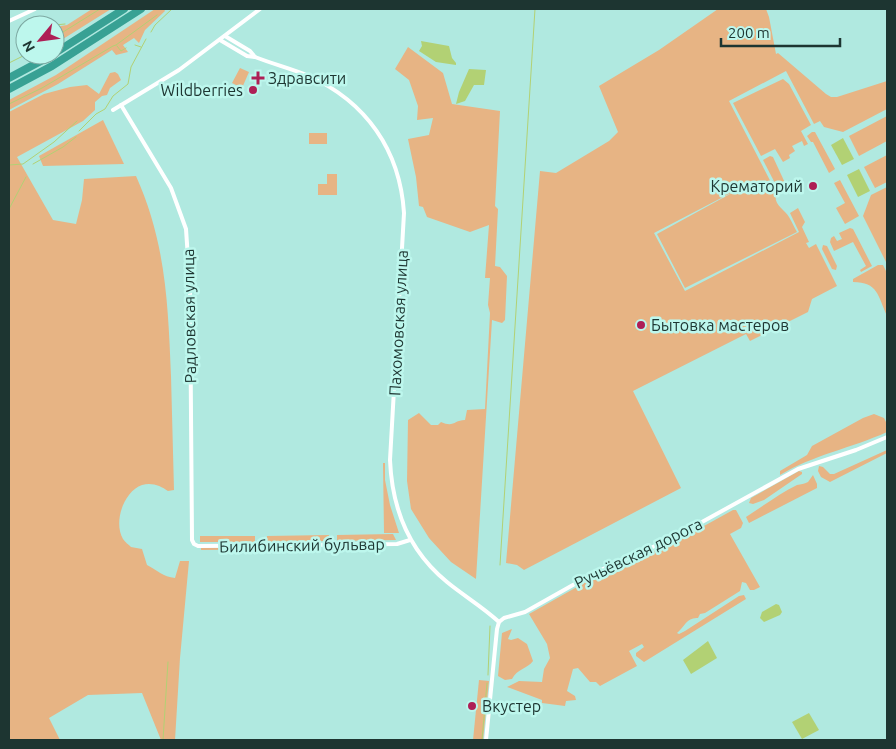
<svg xmlns="http://www.w3.org/2000/svg" width="896" height="749" font-family="Ubuntu,sans-serif">
	<style>
		.green { fill: #e7b484 }
		.water { fill: #b2d174 }
		.lines { fill: none; stroke-linecap: round; stroke-linejoin: round }
		.stream { stroke: #b2d174; stroke-width: 1 }
		.street { stroke: #fff; stroke-width: 4 }
		.highway { stroke: #38a194; stroke-width: 8 }
		.poi-dot { fill: #ae1f56; stroke: #bdf7ed; stroke-width: 2 }
		.labels { text-anchor: middle; stroke-width: 5; stroke-linejoin: round; paint-order: stroke }
		.poi-label { font-size: 16px; fill: #1d3531; stroke: #bdf7ed; text-anchor: start }
		.street-label { font-size: 16px; fill: #1d3531; stroke: #bdf7ed }
	</style>
	<rect width="100%" height="100%" fill="#b0e9e0"/>
	<g class="green">
		<path d="M92 9H111L55 44V27L67 25Z"/>
		<path d="M155 9H164L165 11 145 30 139 43 134 38 123 45 128 52 116 55 112 50 58 84 9 110V100L56 75Z"/>
		<path d="M718 9H766L769 17 776 54 778 53 826 94 831 97H837L887 81V109L843 132 824 127 820 121 814 124 786 71 729 101 776 192C773 206 784 208 789 217 792 222 794 227 797 232L685 288 657 234 750 183 654 233 685 291 799 232 790 213 798 208 805 222 802 227 809 242 806 243 809 248 816 244 837 286 812 299 808 312 750 341 746 334 633 391 681 488 524 570 517 565 506 563 540 171 556 173 609 141 618 132 599 86 659 50Z"/>
		<path d="M408 47 443 73 452 104 500 111 495 206 498 209 495 266 500 267 507 276 505 320 502 323 492 320 476 579 451 562 429 538 411 509 407 481 408 420 419 413 431 425H438L441 422C454 428 454 420 465 420L467 410 485 409 490 313 488 305 490 278H485L489 225 470 232 427 217 423 207 419 206 416 177 408 139 429 135 433 118 417 120 418 106 409 80 395 69Z"/>
		<path d="M240 68 249 72 242 88 232 83Z"/>
		<path d="M115 72 118 74 121 80 110 88 107 95 102 96 95 102V110L83 121 17 157 53 220 76 224 82 200 84 179 136 176C166 243 168 304 171 376 172 414 173 452 174 490L168 491C161 486 152 482 142 485 124 491 113 522 123 539 125 542 129 545 131 547L142 549 147 565C157 570 163 577 175 578L180 561H189L180 658 175 740H161L142 693 88 695 49 718 60 740H9V112L44 94 70 87 87 85 99 94 110 73Z"/>
		<path d="M783 79 789 84 811 125 801 131 808 144 804 146 802 141 792 146 795 151 789 155 790 158 783 162 775 149 761 156 733 103Z"/>
		<path d="M887 116V141L859 156 849 136Z"/>
		<path d="M103 120 124 164 43 166 39 156Z"/>
		<path d="M812 132H815L835 169 829 173 813 142H811L807 136Z"/>
		<rect x="309" y="133" width="18" height="11"/>
		<path d="M887 155V182L875 188 864 167Z"/>
		<path d="M770 156 773 157 786 185 779 191 763 160Z"/>
		<path d="M327 174H337V195H318V184H327Z"/>
		<path d="M840 180 859 216 845 224 836 208 845 203 834 183Z"/>
		<path d="M887 187V264L863 216 871 195Z"/>
		<path d="M850 228 853 229 872 266 861 272 860 270 866 266 853 242 834 251 830 242 831 238 834 236 837 241 842 239 839 233Z"/>
		<path d="M823 245 827 246 837 266 836 270 832 269 822 249Z"/>
		<path d="M878 265H883L887 273V316C878 296 878 282 853 282V279Z"/>
		<path d="M874 414 884 418 887 424V432C852 448 813 455 780 475V471L807 455 812 446 863 418Z"/>
		<path d="M887 450V453L830 482 821 477 818 471 819 466 823 467 830 474H834Z"/>
		<path d="M383 463H385V480L390 505 399 533H384Z"/>
		<path d="M799 471 802 472V474L764 500 753 504 749 503 751 498Z"/>
		<path d="M813 475 817 484V488L749 523 746 517C763 506 779 494 797 485 801 484 804 484 808 482Z"/>
		<path d="M733 510H736L743 523 741 528 730 534 760 587 754 590H750L746 583 742 582 740 591 705 613 700 614 698 618C687 617 685 626 677 633L679 634 685 631 739 596 744 595 746 599 644 662 636 656V653L644 647 642 644 629 651 637 666 600 686 596 682H590L578 668 573 669 567 691 575 696 576 700 566 701 565 706 542 703V700L507 687 519 681 542 682 544 669 550 658 547 644 529 614 607 570 675 542Z"/>
		<path d="M393 534 396 540 337 541V535Z"/>
		<path d="M329 535V541L267 542V536Z"/>
		<rect x="200" y="536" width="55" height="6"/>
		<path d="M319 547 321 549 201 550V548Z"/>
		<path d="M512 629 508 639 511 640 518 638 527 644 533 661C527 669 517 669 512 679L505 680 498 676 502 633Z"/>
		<path d="M479 680 489 681 483 740H473Z"/>
	</g>
	<g class="water">
		<path d="M421 41 449 46 452 58 456 63V65L436 62 419 51 422 46Z"/>
		<path d="M469 69 486 70 484 85H474L465 101 456 104 459 92Z"/>
		<path d="M843 138 854 159 842 165 831 145Z"/>
		<path d="M859 169 870 191 858 197 847 175Z"/>
		<path d="M776 604 779 605 782 612 780 615 764 622 760 618 762 612Z"/>
		<path d="M708 641 717 658 691 674 683 660Z"/>
		<path d="M809 713 819 730 802 739 792 722Z"/>
	</g>
	<g class="lines">
		<g class="stream">
			<path d="M55 25 65 24"/>
			<path d="M151 32 155 25 172 9"/>
			<path d="M55 37 100 9"/>
			<path d="M135 45 141 47"/>
			<path d="M117 46 121 51 126 48"/>
			<path d="M9 63 25 55"/>
			<path d="M9 104 42 88 113 46 116 45 157 15"/>
			<path d="M79 131 96 114 105 109 113 96 128 84 131 67 146 39"/>
			<path d="M33 164 63 147 76 137"/>
			<path d="M9 165 23 164 54 142 77 121"/>
			<path d="M9 209 26 177"/>
			<path d="M500 565 535 9"/>
			<path d="M488 675 490 626"/>
			<path d="M163 740 168 662"/>
			<path d="M482 740 487 683"/>
		</g>
		<g class="street">
			<path d="M9 21 35 9"/>
			<path d="M225 36 250 51 255 57"/>
			<path d="M220 40 247 56 255 57C273 64 292 69 309 76 366 102 400 150 404 213L390 460C392 509 409 551 447 582 464 596 483 607 499 622"/>
			<path d="M121 105 171 188 186 229 190 288 192 540 194 544 198 546 397 544 410 540"/>
			<path d="M113 110 179 70 260 9"/>
			<path d="M486 740 497 629 499 622 504 618 525 612 596 572 673 538 798 469 856 450 887 437"/>
		</g>
		<g class="highway">
			<path d="M55 53 124 9"/>
			<path d="M9 78 52 55"/>
			<path d="M9 89 52 66 141 9"/>
		</g>
	</g>
	<g class="poi-dot">
		<path d="M255.5 70.5h5v5h5v5h-5v5h-5v-5h-5v-5h5z"/>
		<circle cx="253" cy="90" r="5"/>
		<circle cx="813" cy="186" r="5"/>
		<circle cx="641" cy="325" r="5"/>
		<circle cx="472" cy="706" r="5"/>
	</g>
	<g class="labels">
		<g class="poi-label">
			<text x="268" y="84">Здравсити</text>
			<text x="243" y="96" text-anchor="end">Wildberries</text>
			<text x="803" y="192" text-anchor="end">Крематорий</text>
			<text x="651" y="331">Бытовка мастеров</text>
			<text x="482" y="712">Вкустер</text>
		</g>
		<g class="street-label">
			<text transform="translate(189 316) rotate(-91)" y="6">Радловская улица</text>
			<text transform="translate(398 323) rotate(-87)" y="6">Пахомовская улица</text>
			<text transform="translate(302 545) rotate(-1)" y="6">Билибинский бульвар</text>
			<text transform="translate(638 553) rotate(-26)" y="6">Ручьёвская дорога</text>
		</g>
	</g>
	<rect width="896" height="749" fill="none" stroke="#1d3531" stroke-width="20"/>
	<g transform="translate(40 40) rotate(241)"><circle r="24" fill="#bdf7ed" stroke="#7da9a2"/>
	<path d="M0-4L9 19L0 12L-9 19Z" fill="#ae1f56"/>
	<text y="-8" font-size="14" font-weight="bold" text-anchor="middle" fill="#1d3531">N</text>
	</g>
	<path d="M721 38v8h119v-8" fill="none" stroke="#1d3531" stroke-width="2.5"/>
	<text x="728" y="38" font-size="15" fill="#1d3531" stroke="#bdf7ed" stroke-width="4" paint-order="stroke">200 m</text>
</svg>
